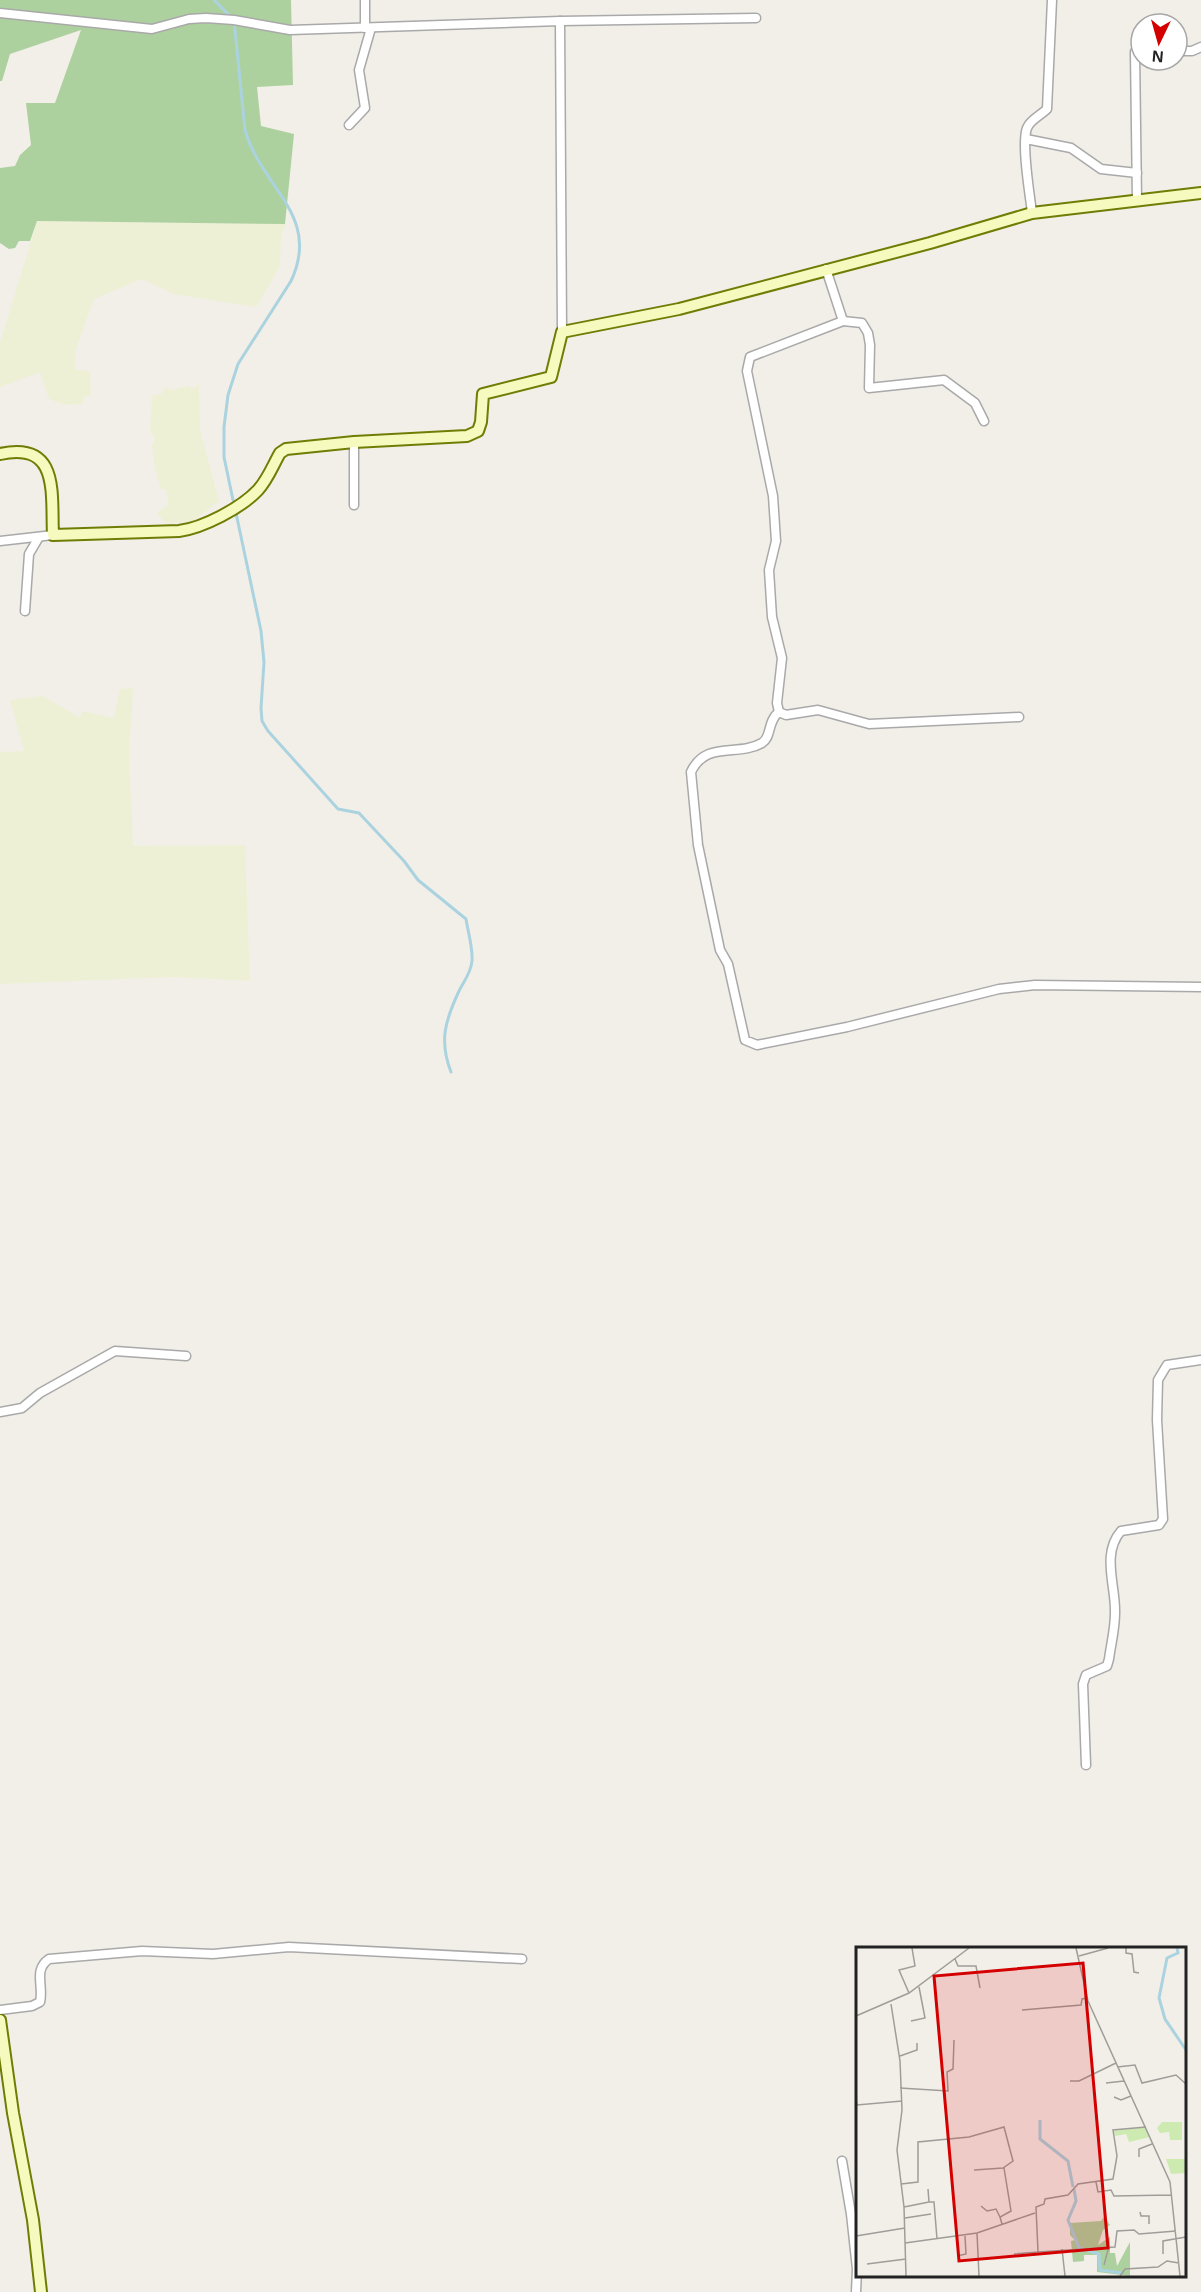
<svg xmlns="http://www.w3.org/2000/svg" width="1201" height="2292" font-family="Arial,sans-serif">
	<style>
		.farmland { fill: #eef0d5 }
		.forest { fill: #add19e }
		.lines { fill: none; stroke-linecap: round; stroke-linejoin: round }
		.stream { stroke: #aad3df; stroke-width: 3 }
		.street-casing { stroke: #a9a9a9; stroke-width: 11 }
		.secondary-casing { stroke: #707d05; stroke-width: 14 }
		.street { stroke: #fff; stroke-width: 8 }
		.secondary { stroke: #f7fabf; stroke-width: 10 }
		.inset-river { fill: none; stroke: #aad3df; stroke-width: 3 }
		.inset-road { fill: none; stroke: #9f9d99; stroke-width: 1.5 }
		.view { fill: #d40000; fill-opacity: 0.15; stroke: #d40000; stroke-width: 3 }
		.inset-edge { fill: none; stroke: #222; stroke-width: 3 }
	</style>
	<rect width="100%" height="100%" fill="#f2efe9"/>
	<g class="farmland">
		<path d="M37 221 285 224 281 237 280 266 256 307 173 294 142 279 94 299 76 349 75 370 90 371 91 396 83 397V404L64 405 49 399 40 372 0 387V343Z"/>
		<path d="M199 383 200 430 219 501 192 522 165 523 157 513 168 505V496L165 489 161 490 154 463 152 446 155 438 150 432 152 396 161 394 166 387 171 390 188 386 191 388 197 387Z"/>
		<path d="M133 688 129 753 133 846 245 845 250 981 173 977 0 984V752L24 751 10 700 43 696 80 718 82 711 114 718 120 689Z"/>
	</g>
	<path class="forest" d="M0 0H291L293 85 257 87 261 126 294 134 285 224 37 221 30 241H19L15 248 9 249 0 243V168L15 166 20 155 31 145 26 103H55L81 30 10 54 2 81H0Z"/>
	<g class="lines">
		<g class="stream">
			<path d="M214 0 234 20 245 130C261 188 322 215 291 281L238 364 228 395 224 427V457L233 500"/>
			<path d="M236 513 261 631 264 662 261 708 262 721 268 731 338 809 359 813 404 861 418 880 466 919C468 932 473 948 472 961 471 973 464 981 459 991 445 1021 439 1041 451 1072"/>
		</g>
		<g class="street-casing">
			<g id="street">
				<path d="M365 0V28"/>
				<path d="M0 13 152 29 189 19 206 18 234 20 290 30 560 21 562 332"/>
				<path d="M560 21 756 18"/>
				<path d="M1177 51H1192L1201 47"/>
				<path d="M349 125 365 108 359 70 371 28"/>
				<path d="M1026 139 1071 148 1101 169 1137 173"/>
				<path d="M1137 201 1135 52 1141 51"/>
				<path d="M1032 213C1030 195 1021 144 1027 128 1030 120 1041 115 1047 109L1052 0"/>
				<path d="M843 321 862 323 868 333 870 345 869 388 944 380 975 403 984 421"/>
				<path d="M354 505V442"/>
				<path d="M0 541 53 535"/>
				<path d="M25 611 29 554 39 537"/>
				<path d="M779 712C767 721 772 737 762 743 738 757 706 740 691 772L698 845 720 950 728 964 745 1040 757 1045 847 1027 999 989 1035 985 1201 987"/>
				<path d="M779 712 777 703 782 658 772 617 769 570 776 541 773 496 747 371 750 357 843 321 826 269"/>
				<path d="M779 712 786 715 818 710 869 724 1019 717"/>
				<path d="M0 1412 22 1408 40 1393 115 1351 186 1356"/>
				<path d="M1086 1765 1083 1684 1086 1675 1107 1666 1109 1659C1111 1644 1115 1629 1115 1613 1116 1586 1101 1554 1121 1531L1159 1525 1163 1519 1157 1420 1158 1380 1167 1365 1201 1360"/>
				<path d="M0 2010 32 2006 40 2002C44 1986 33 1970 49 1959L142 1951 213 1954 289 1947 522 1959"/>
				<path d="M842 2161 851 2214 857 2269 856 2292"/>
			</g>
		</g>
		<g class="secondary-casing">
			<g id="secondary">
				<path d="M0 454C60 441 51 493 53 535L179 531C203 528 241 508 258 490 268 479 273 465 280 453L286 449 354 442 467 436 478 431 481 422 483 394 551 377 562 332 679 309 930 243 1032 213 1201 193"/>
				<path d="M0 2020 13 2113 33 2220 41 2292"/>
			</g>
		</g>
		<use href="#street" class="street"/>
		<use href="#secondary" class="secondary"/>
	</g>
	<g transform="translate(856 1947)">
		<rect width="330" height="330" fill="#f2efe9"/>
		<path d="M306 175H326V193H314L313 185 304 186 301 181ZM289 180 294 190 273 195 270 187 259 189 258 184ZM310 212H330V226L315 227Z" fill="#cdebb0"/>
		<path d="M248 270 254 278 247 283 242 298 254 290V306H259L261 319 274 295V329L241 325V308H228V314L217 315 215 294 219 293 214 288V276L245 274Z" fill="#add19e"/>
		<path class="inset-river" d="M321 1 322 6 311 11 303 51 309 72 330 103M184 173V192L212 214 217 240M218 242 220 254 212 273 223 301 243 307 244 323 266 326"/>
		<path class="inset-road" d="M220 1 232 54 314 235 324 329M270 1V6L276 7 278 25 283 26M223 9 252 1M99 12 102 19H120L124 41M53 46 43 23 59 19 56 1M35 57 44 114 46 163 41 203 48 260 50 329M166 63 225 58 226 52 231 51M0 69 53 46 113 1M55 74 69 71 63 40M44 109 61 103V96M261 120 279 118 286 136 320 128 330 137M214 134H223L260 116M250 136 268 134M44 141 92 144 91 125 97 122 98 93M258 150 265 153 275 149M0 153 1 158 46 154M290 180 257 183 261 209 257 232 222 237 212 248 189 252 188 257 180 260 182 305 259 300 261 284 278 283 283 287 320 284M283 210V202L296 197M240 235 242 245 255 243 258 249 315 248M45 237 62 235V195L113 190 148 180 157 214 147 221 118 223M72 242 73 255H78L81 292M125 259 131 264 140 262 144 270M48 260 73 255M284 265 285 269H293V277M49 271 75 267M146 277 144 270 155 264 148 221M121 286 123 329M0 289 49 281M49 296 121 286 179 266M206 302 209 329M158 307 182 305M307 307V294L330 290M101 309 110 307 109 289M11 317 50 312M248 318 253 299M264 329 269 322 302 320 311 314 323 316"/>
		<path class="view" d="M227 16 252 301 103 314 78 29Z"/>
		<rect width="330" height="330" class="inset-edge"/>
	</g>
	<g transform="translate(1159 42) rotate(185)"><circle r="28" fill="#ffffff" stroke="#a7a7a7" stroke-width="1.5"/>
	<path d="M0-4.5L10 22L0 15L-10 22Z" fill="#d40000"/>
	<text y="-9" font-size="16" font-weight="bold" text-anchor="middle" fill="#222222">N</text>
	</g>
</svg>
